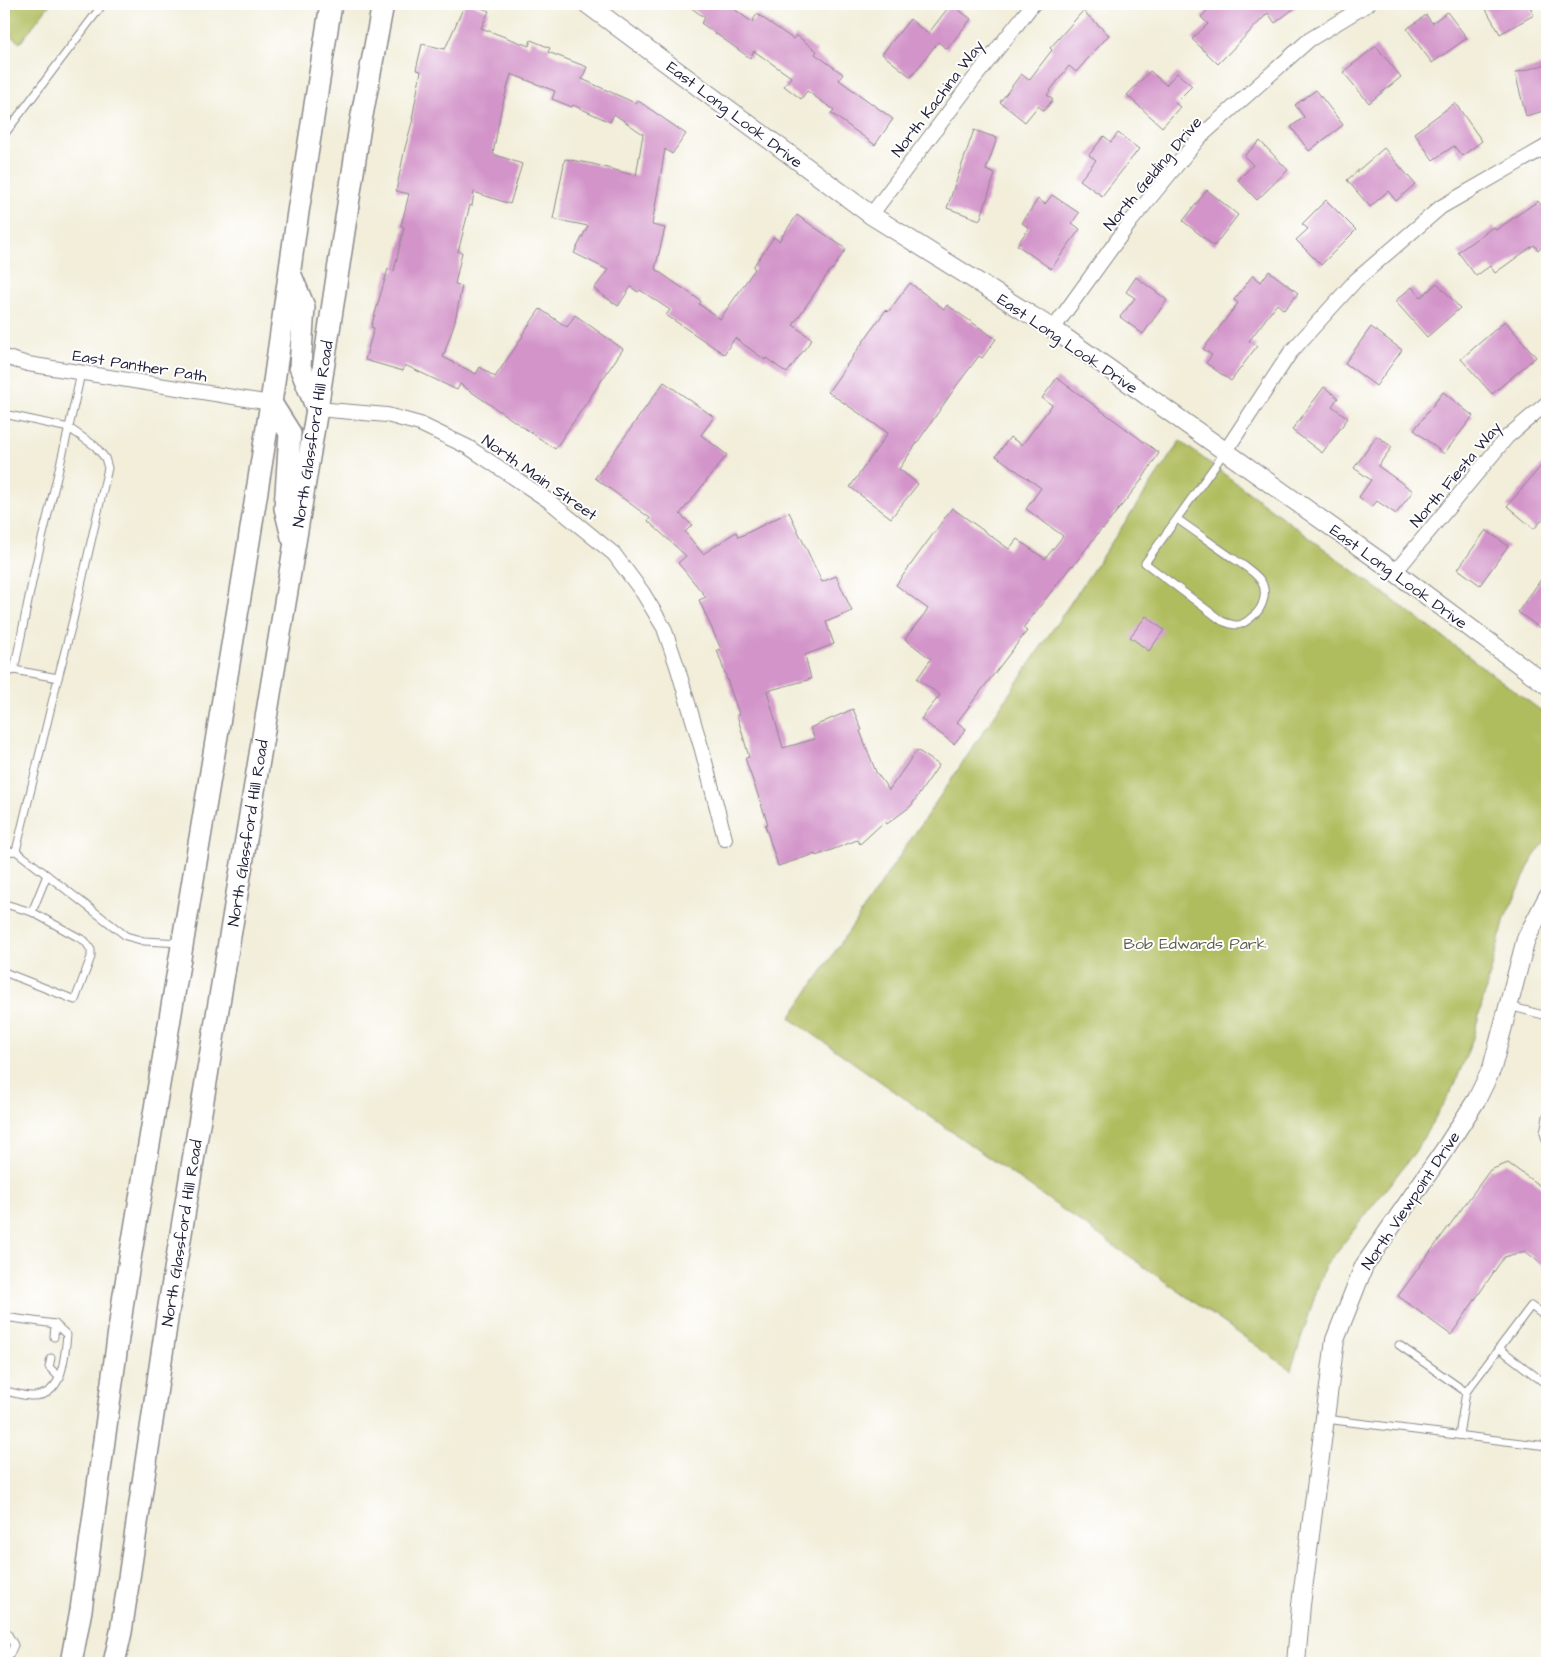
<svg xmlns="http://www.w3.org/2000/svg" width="1551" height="1667" font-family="'Architects Daughter',sans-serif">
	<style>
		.green { fill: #b0bd5f; stroke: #69704d }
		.building { fill: #d394c9 }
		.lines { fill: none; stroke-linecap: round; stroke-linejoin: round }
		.service-casing { stroke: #8a888a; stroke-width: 9 }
		.minor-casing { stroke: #8a888a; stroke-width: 16 }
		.tertiary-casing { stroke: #8a888a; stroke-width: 20 }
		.primary-casing { stroke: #8a888a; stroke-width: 24 }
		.service { stroke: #fff; stroke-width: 7 }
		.minor { stroke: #fff; stroke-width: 14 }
		.tertiary { stroke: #fff; stroke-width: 18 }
		.primary { stroke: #fff; stroke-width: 21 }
		.labels { text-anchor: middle; stroke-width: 4; stroke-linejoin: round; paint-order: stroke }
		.street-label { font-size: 16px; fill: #22223b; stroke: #fff }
		.park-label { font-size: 16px; fill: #5b6049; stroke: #fff }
	</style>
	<rect width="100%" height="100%" fill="#fff"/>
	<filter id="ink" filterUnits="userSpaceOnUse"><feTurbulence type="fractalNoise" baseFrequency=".02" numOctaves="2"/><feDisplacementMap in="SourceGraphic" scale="10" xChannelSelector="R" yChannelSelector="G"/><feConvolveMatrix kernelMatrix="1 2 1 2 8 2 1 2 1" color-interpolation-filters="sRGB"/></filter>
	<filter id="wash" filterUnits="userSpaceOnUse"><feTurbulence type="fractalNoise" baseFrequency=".0096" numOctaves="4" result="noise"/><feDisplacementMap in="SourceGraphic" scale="20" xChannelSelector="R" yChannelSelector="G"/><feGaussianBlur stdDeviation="1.12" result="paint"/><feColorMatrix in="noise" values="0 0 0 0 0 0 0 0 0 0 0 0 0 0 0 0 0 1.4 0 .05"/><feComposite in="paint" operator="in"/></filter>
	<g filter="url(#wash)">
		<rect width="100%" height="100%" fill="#f2eeda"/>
		<g class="green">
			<path d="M15 4H50L20 43 4 31V18Z"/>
			<path d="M1180 441 1547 715V838L1533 858 1505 918 1473 1038 1455 1084 1415 1152 1324 1268 1291 1370 790 1018Z"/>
		</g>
		<g id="blocks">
			<g class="building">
				<path d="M465 4H472L489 11 481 28 529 46 531 40 550 48 548 52 587 67 582 79 635 103 637 100 686 134 672 154 665 149 652 225 665 228 655 269 701 301 699 304 720 319 755 269 753 267 774 237 779 241 797 215 846 249 832 270 831 269 793 325 812 339 787 373 766 358 765 360 735 338 724 354 666 315 670 310 640 290 638 292 631 287 618 306 594 289 608 270 574 253 588 226 553 219 565 159 593 164 636 176 643 134 614 114 610 122 573 105 572 107 552 99 555 91 511 74 501 110 493 154 522 164 510 204 474 192 472 206 470 205 458 252H462L455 284 462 286 455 321 443 357 476 374 480 367 495 377 523 336 522 335 540 309 567 327 575 315 623 349 555 449 460 384 457 390 405 365 403 371 365 360 374 328 371 327 388 269 394 271 404 227 401 226 409 194 396 191 405 148 413 119H412L421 71 416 70 422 44 445 49Z"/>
				<path d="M686 4H727L752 22 757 14 793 39 796 35 817 51 815 54 843 74 839 80 893 119 875 145 831 113 834 110 807 91 801 99 784 86 791 77 754 51 750 58 701 23 705 18Z"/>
				<path d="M951 4 971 19 947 49 938 42 911 77 882 54 910 19 928 34Z"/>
				<path d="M1213 4H1300L1275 23 1268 13 1218 64 1192 39 1208 24 1201 17Z"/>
				<path d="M1483 4H1528L1534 15 1500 34Z"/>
				<path d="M1083 11 1109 35 1076 72 1069 66 1047 95 1053 99 1044 111 1038 106 1025 122 1000 102 1021 74 1029 80 1052 50 1050 48Z"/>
				<path d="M1447 12 1467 38 1432 63 1407 29 1426 15 1432 23Z"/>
				<path d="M1376 46 1401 77 1369 103 1343 72Z"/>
				<path d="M1547 64V110L1526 116 1515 73Z"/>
				<path d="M1150 71 1166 85 1177 73 1192 86 1175 103 1180 107 1162 127 1127 95Z"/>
				<path d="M1316 90 1343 125 1309 151 1291 127 1304 117 1295 105Z"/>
				<path d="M1455 103 1482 141 1462 156 1454 146 1433 160 1414 133Z"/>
				<path d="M974 130 997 138 986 170 995 174 980 220 947 208Z"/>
				<path d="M1118 133 1139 149 1102 196 1080 180 1096 160 1089 155 1104 136 1111 142Z"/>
				<path d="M1260 141 1288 170 1257 200 1238 180 1253 165 1244 156Z"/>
				<path d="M1384 148 1415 184 1396 201 1388 191 1370 207 1347 180Z"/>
				<path d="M1207 190 1238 215 1214 246 1183 221Z"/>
				<path d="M1052 195 1079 213 1072 223 1080 229 1051 269 1017 245 1029 228 1022 223 1038 199 1045 204Z"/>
				<path d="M1326 200 1356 230 1321 265 1296 240 1308 229 1302 224Z"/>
				<path d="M1538 201 1547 214V243L1538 250 1534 245 1495 273 1490 266 1476 276 1458 252 1493 227 1496 230Z"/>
				<path d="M1269 271 1298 293 1284 310 1277 304 1249 341 1257 346 1231 381 1206 363 1212 355 1203 349 1238 303 1234 300 1253 275 1261 282Z"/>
				<path d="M1136 277 1167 300 1143 334 1120 317 1135 298 1126 292Z"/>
				<path d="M910 283 944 309 947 305 996 339 982 358 979 356 957 385 899 469 918 484 891 518 850 487 888 433 828 392 872 329 886 310 888 312Z"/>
				<path d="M1437 283 1460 308 1427 337 1395 301 1412 287 1421 297Z"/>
				<path d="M1505 321 1536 357 1492 394 1461 359Z"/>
				<path d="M1371 327 1402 350 1376 386 1345 363Z"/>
				<path d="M1057 378 1159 453 1141 481 1103 529 1102 528 1073 566 1072 565 1023 628 1027 631 957 722 966 729 954 744 921 719 940 695 917 679 931 659 905 639 928 609 896 585 952 508 1009 549 1017 539 1045 559 1063 536 1026 509 1041 488 996 456 1010 437 1022 445 1052 405 1042 398Z"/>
				<path d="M664 382 714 417 701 435 727 455 680 514 692 525 685 532 703 554 736 532 739 537 789 512 822 582 836 576 852 611 826 622 834 644 805 655 811 679 767 691 783 748 815 739 810 728 853 709 862 730 860 731 876 772 889 790 917 750 939 765 911 806 887 824 885 821 860 844 857 840 816 856 815 854 778 866 765 825 768 824 745 758 749 757 737 715 739 714 717 650 721 649 699 600 706 597 678 563 686 556 648 521 650 518 595 478Z"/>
				<path d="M1324 387 1338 398 1332 406 1348 418 1322 453 1292 430Z"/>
				<path d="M1443 392 1473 416 1444 454 1414 430Z"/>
				<path d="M1377 436 1392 447 1378 466 1413 491 1396 514 1377 501 1372 507 1359 497 1371 480 1354 468Z"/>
				<path d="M1547 459V514L1534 529 1507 506Z"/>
				<path d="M1486 530 1508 546 1480 585 1458 569Z"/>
				<path d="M1547 571V617L1540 628 1518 612Z"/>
				<path d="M1146 616 1164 630 1149 651 1130 637Z"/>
				<path d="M1508 1163 1547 1191V1269L1525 1251 1504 1257 1451 1335 1398 1296 1490 1170Z"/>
			</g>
		</g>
	</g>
	<g filter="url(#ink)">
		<use href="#blocks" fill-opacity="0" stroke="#8a888a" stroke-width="1"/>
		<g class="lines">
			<g class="service-casing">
				<g id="service">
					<path d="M4 135 103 4"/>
					<path d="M4 414 69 428 95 446 105 458 108 468 73 620 58 678 14 670C23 629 30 588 40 547 54 489 69 431 81 373"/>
					<path d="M1177 519C1196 532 1215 546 1234 559 1243 565 1255 572 1261 581 1268 592 1263 609 1253 616 1241 627 1237 627 1222 621L1145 563 1224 453"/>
					<path d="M4 674 14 670"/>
					<path d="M16 851 58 678"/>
					<path d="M4 852 16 851 126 936 144 941 181 943"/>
					<path d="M4 905 5 904 32 912 85 941 91 950V957L75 1000 4 972"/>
					<path d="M32 912 47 875"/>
					<path d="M1509 1006 1547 1016"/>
					<path d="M1547 1116 1544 1133 1547 1143"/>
					<path d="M4 1317 55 1324 67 1335C64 1359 64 1397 31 1396 22 1396 13 1392 4 1391"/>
					<path d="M54 1337 55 1324"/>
					<path d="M1399 1345 1466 1392"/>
					<path d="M1499 1348 1547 1385"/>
					<path d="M51 1358 49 1367 60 1378"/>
					<path d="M1325 1419 1547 1446"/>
					<path d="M1459 1435 1466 1392 1531 1306 1547 1318"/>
					<path d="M4 1630 6 1631 14 1645 6 1663"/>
				</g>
			</g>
			<g class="minor-casing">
				<g id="minor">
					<path d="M871 215 973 80 1033 4"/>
					<path d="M1053 329 1131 221 1200 137 1309 40 1368 4"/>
					<path d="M4 357 28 364 271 403"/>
					<path d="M317 409 387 415 420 424 468 447 549 501 614 554 643 593 664 628 677 666 702 750 725 839"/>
					<path d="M1225 452 1290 353 1356 280 1441 207 1547 146"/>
					<path d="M1395 572 1507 437 1547 403"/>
				</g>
			</g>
			<g class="tertiary-casing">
				<g id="tertiary">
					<path d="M587 4 871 215 1053 329 1395 572 1547 685"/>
					<path d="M1296 1663 1301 1605 1335 1340 1364 1266 1445 1149 1477 1099 1492 1068 1526 939 1547 898"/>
				</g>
			</g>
			<g class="primary-casing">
				<g id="primary">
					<path d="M290 273 304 307 300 367 317 409"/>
					<path d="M271 403 290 433 285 508 292 537"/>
					<path d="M71 1663 81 1610 123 1301 242 585 271 403 298 212 331 4"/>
					<path d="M114 1663 121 1632 169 1306 317 409 360 126 383 4"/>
				</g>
			</g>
			<use href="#service" class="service"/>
			<use href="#minor" class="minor"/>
			<use href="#tertiary" class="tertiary"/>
			<use href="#primary" class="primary"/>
		</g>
	</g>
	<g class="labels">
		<g class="street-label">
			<text transform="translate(937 98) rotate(-53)" y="6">North Kachina Way</text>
			<text transform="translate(735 114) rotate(37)" y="6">East Long Look Drive</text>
			<text transform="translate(1152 173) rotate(-50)" y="6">North Gelding Drive</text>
			<text transform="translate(1068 343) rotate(34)" y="6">East Long Look Drive</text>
			<text transform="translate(140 365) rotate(9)" y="6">East Panther Path</text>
			<text transform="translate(312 434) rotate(-81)" y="6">North Glassford Hill Road</text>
			<text transform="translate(1455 474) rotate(-50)" y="6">North Fiesta Way</text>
			<text transform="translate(540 477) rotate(35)" y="6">North Main Street</text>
			<text transform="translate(1399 576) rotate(36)" y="6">East Long Look Drive</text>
			<text transform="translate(247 833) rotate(-81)" y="6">North Glassford Hill Road</text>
			<text transform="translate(1410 1200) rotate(-56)" y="6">North Viewpoint Drive</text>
			<text transform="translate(181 1233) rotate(-81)" y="6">North Glassford Hill Road</text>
		</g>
		<g class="park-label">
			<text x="1195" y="949">Bob Edwards Park</text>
		</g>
	</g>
	<rect width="1551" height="1667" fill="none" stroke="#fff" stroke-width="20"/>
</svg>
